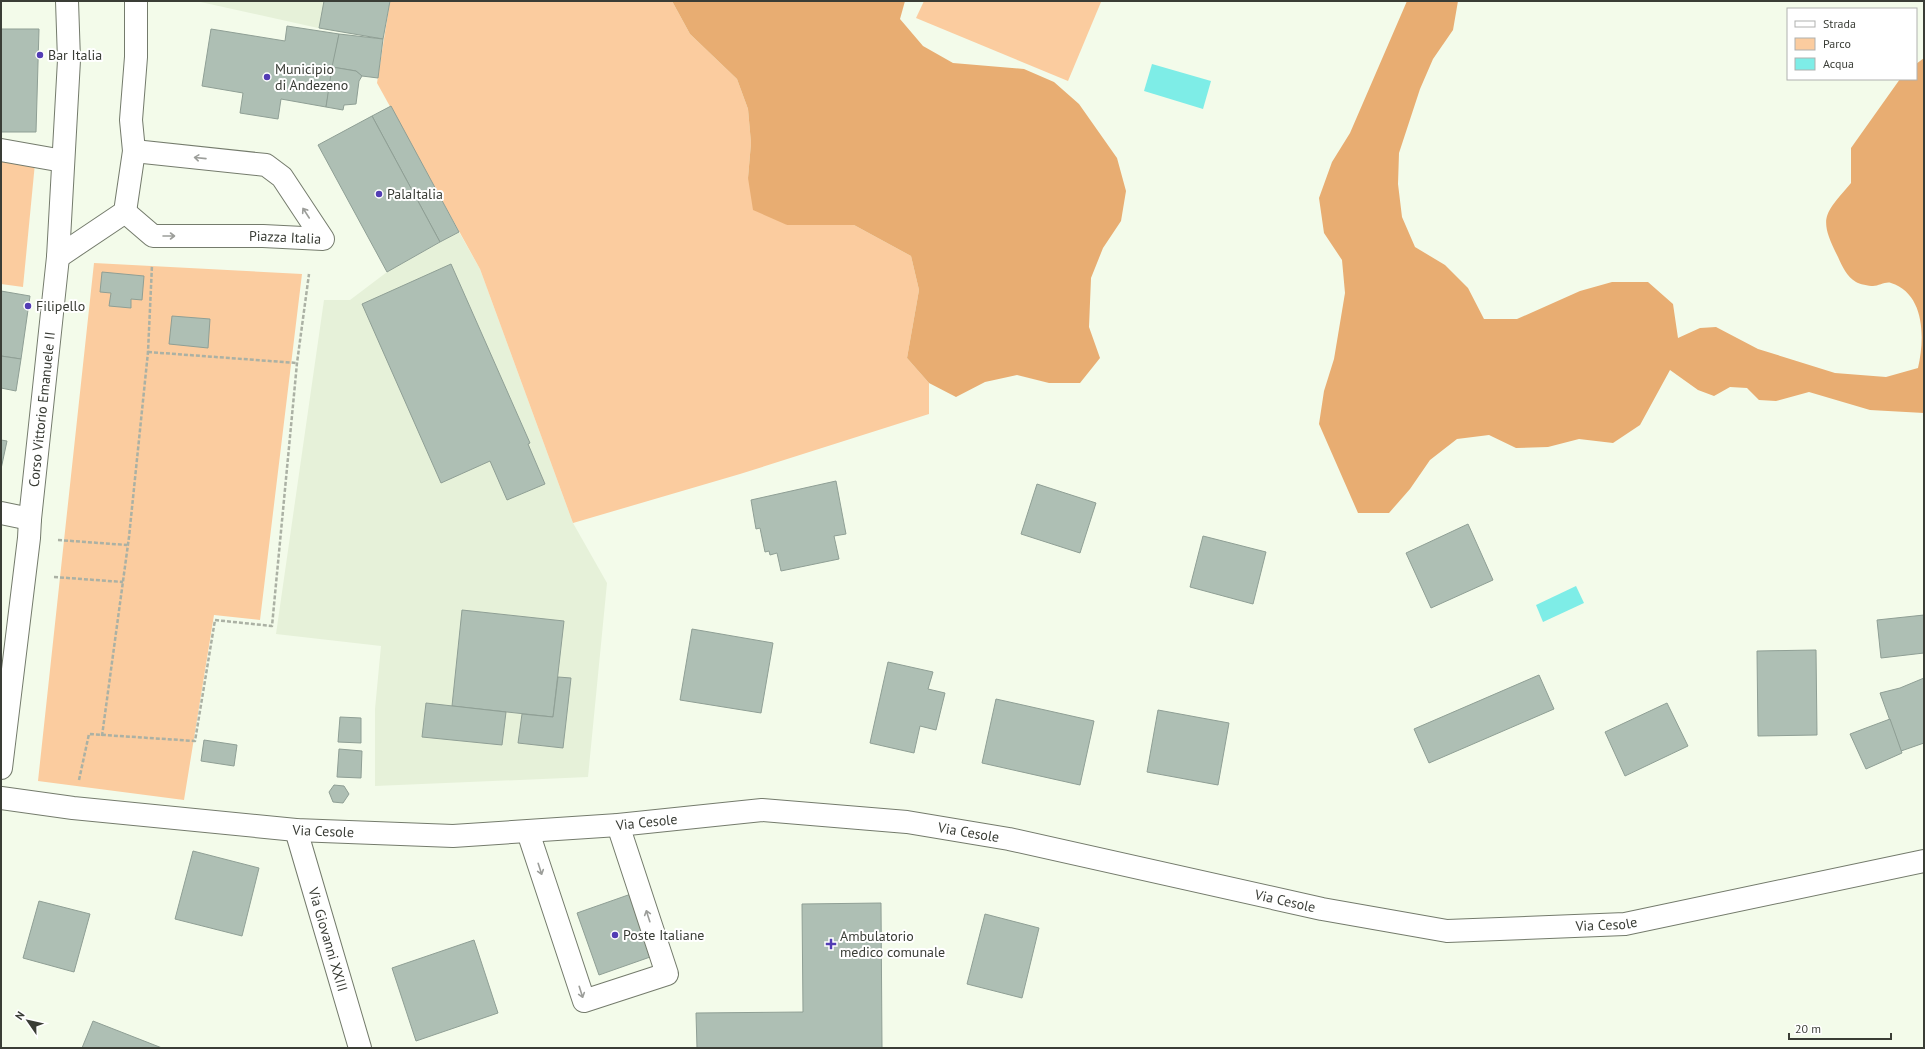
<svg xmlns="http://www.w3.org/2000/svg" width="1925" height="1049" font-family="'PT Sans',sans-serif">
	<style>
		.built { fill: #e6f1d9 }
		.green { fill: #fbcc9f }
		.forest { fill: #e8ad72 }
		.water { fill: #7eede7 }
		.building { fill: #aebfb4; stroke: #8f9f95 }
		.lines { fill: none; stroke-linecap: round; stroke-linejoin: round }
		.minor-casing { stroke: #747b6c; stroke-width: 24 }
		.major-casing { stroke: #747b6c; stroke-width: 24 }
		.path { stroke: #abb1a4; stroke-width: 2.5; stroke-dasharray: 4 2; stroke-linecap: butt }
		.minor { stroke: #fff; stroke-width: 22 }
		.major { stroke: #fff; stroke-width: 22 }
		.oneway { stroke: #9c9e9a }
		.poi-dot { fill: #523cb4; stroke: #fff; stroke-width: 1.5 }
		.labels { text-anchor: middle; stroke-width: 4; stroke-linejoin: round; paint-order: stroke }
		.poi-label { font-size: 14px; fill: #3a3d36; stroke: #fff; text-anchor: start }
		.street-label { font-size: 14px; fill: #3a3d36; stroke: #fff }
	</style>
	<rect width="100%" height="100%" fill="#f3fbea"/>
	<g class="built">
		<path d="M196 1H390L383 39 318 28Z"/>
		<path d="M459 232 480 269 573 523 607 583 588 777 375 786V709L381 646 276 634 324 300H350L387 272Z"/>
	</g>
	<g class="green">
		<path d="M390 1H672L690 34 737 79 748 109 751 143 748 178 787 225H854L911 256 919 290 907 358 929 383V414L740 474 573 523 480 269 377 83Z"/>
		<path d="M924 1H1099L1101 2 1068 81 916 18Z"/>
		<path d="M1 157 35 163 23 287 1 284Z"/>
		<path d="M94 263 302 274 260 620 214 615 184 800 38 781Z"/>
	</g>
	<g class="forest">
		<path d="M672 1H905L900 19 923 46 953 63 1024 69 1054 82 1079 104 1117 158 1126 191 1121 221 1103 248 1091 278 1089 327 1100 358 1080 383H1049L1017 375 985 382 956 397 929 383 907 358 919 290 911 256 854 225H787L753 210 748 178 751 143 748 109 737 79 690 34Z"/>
		<path d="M1407 1H1458L1453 30 1433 59 1420 89 1399 153 1398 184 1402 217 1415 247 1445 265 1468 288 1484 319H1517L1580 291 1612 282H1648L1673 304 1678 338 1700 328 1716 327 1758 349 1835 373 1886 377 1918 368C1925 338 1925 294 1891 283 1886 281 1879 286 1873 286 1869 286 1859 284 1856 282 1847 277 1842 266 1838 257 1818 217 1824 215 1851 183V148L1900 79H1916V64L1924 58V413L1870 410 1809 392 1776 401 1759 400 1747 388 1730 387 1714 396 1698 390 1670 370 1640 425 1613 443 1579 439 1548 447 1516 448 1489 435 1457 439 1430 460 1410 489 1389 513H1358L1319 424 1324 391 1334 359 1345 293 1342 260 1324 233 1319 198 1332 162 1350 133Z"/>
	</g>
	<g class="water">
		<path d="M1152 64 1211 81 1203 109 1144 91Z"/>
		<path d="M1576 586 1584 603 1543 622 1536 605Z"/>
	</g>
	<g class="building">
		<path d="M324 1H390L383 39 319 28Z"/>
		<path d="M287 26 339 34 326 107 281 99 278 119 240 113 243 93 202 86 211 29 285 41Z"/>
		<path d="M1 29H39L36 132H1Z"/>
		<path d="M339 34 383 39 378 78 362 76 356 71 332 67Z"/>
		<path d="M332 67 356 71 362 76 359 81 356 104 344 105 343 110 326 107Z"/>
		<path d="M391 106 459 232 440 242 372 116Z"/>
		<path d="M372 116 440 242 387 272 318 145Z"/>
		<path d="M451 264 530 443 528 444 545 484 507 500 490 461 441 483 362 304Z"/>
		<path d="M102 272 144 276 142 300 131 299V308L109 306 111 293 100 292Z"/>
		<path d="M1 291 30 296 21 359 1 356Z"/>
		<path d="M172 316 210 319 208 348 169 344Z"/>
		<path d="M1 356 21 359 16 391 1 388Z"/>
		<path d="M1 440 7 441 1 469Z"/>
		<path d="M836 481 846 534 834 536 839 559 781 571 777 553 770 555 769 551 765 552 760 528 756 529 751 500Z"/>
		<path d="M1037 484 1096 503 1080 553 1021 534Z"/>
		<path d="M1468 524 1493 580 1431 608 1406 553Z"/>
		<path d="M1203 536 1266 552 1253 604 1190 587Z"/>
		<path d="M462 610 564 621 553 717 452 706Z"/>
		<path d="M1924 615V653L1881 658 1877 620Z"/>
		<path d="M692 629 773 643 761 713 680 700Z"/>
		<path d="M1816 650 1817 735 1758 736 1757 651Z"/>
		<path d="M888 662 933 672 928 689 945 693 936 730 920 726 914 753 870 743Z"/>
		<path d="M1539 675 1554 709 1429 763 1414 729Z"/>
		<path d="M558 677 571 678 563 748 518 743 522 714 553 717Z"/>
		<path d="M1924 678V743L1901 751 1880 693 1900 688Z"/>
		<path d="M996 699 1094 721 1080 785 982 763Z"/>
		<path d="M426 703 506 712 502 745 422 737Z"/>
		<path d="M1667 703 1688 746 1625 776 1605 732Z"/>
		<path d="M1158 710 1229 723 1218 785 1147 772Z"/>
		<path d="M340 717 361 718V743L338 742Z"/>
		<path d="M1890 719 1902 753 1866 769 1850 734Z"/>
		<path d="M204 740 237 745 234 766 201 761Z"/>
		<path d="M339 749 362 751 361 778 337 777Z"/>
		<path d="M334 785 344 786 349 794 343 803 333 802 329 792Z"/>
		<path d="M193 851 259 868 242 936 175 919Z"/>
		<path d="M631 894 653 956 599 975 577 913Z"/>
		<path d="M39 901 90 914 74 972 23 958Z"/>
		<path d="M881 903 882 1048H697L696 1013 803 1012 802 904Z"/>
		<path d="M985 914 1039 928 1022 998 967 984Z"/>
		<path d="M474 940 498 1013 416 1041 392 968Z"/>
		<path d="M93 1021 162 1048H82Z"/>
	</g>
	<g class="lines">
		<g class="minor-casing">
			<g id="minor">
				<path d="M1 150 63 161"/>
				<path id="s1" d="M125 212 153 236H263L323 239 282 177 266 165 134 151"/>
				<path d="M58 257 125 212 134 151 131 120 136 57V1"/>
				<path d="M1 513 30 519"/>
				<path id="s2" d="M1 798 73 808 296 830 453 836 618 825 762 810 907 822 1009 839 1322 909 1447 931 1625 924 1924 861"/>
				<path id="s3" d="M296 830 360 1048"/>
				<path d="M528 832 584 1001 667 974 618 825"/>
			</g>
		</g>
		<g class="major-casing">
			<g id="major">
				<path id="s4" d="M1 768 29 538 30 519 58 257 69 60 67 1"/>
			</g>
		</g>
		<g class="path">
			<path d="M148 352 297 363"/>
			<path d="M58 540 127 545"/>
			<path d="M54 577 123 582"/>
			<path d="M102 736 129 537 148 352 152 265"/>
			<path d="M79 780 89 734 195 741 215 620 272 626 297 363 309 274"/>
		</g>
		<use href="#minor" class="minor"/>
		<use href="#major" class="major"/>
	</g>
	<defs><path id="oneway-shaft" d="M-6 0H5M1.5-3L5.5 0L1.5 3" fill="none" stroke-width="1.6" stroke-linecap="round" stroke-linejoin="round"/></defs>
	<g class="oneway">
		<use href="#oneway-shaft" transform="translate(200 158) rotate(-174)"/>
		<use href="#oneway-shaft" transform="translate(306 213) rotate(-123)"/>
		<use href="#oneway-shaft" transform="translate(169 236)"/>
		<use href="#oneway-shaft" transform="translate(540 869) rotate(72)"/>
		<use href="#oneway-shaft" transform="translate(648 916) rotate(-108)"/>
		<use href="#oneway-shaft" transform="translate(581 992) rotate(72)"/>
	</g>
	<g class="poi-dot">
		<circle cx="40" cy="55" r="4"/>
		<circle cx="267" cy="77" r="4"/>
		<circle cx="379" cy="194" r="4"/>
		<circle cx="28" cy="306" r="4"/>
		<circle cx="615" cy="935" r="4"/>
		<path d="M829 938h4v4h4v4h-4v4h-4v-4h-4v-4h4z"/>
	</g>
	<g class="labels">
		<g class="poi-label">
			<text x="48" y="60">Bar Italia</text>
			<text x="275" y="74">Municipio<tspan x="275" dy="16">di Andezeno</tspan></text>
			<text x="387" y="199">PalaItalia</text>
			<text x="36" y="311">Filipello</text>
			<text x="623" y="940">Poste Italiane</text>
			<text x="840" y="941">Ambulatorio<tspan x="840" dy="16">medico comunale</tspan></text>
		</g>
		<g class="street-label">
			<text dy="5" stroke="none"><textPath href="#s1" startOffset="169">Piazza Italia</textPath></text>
			<text dy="5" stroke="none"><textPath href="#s4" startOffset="361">Corso Vittorio Emanuele II</textPath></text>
			<text dy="5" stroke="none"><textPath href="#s2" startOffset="648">Via Cesole</textPath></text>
			<text dy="5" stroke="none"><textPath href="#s2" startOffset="324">Via Cesole</textPath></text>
			<text dy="5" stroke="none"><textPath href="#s2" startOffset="972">Via Cesole</textPath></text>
			<text dy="5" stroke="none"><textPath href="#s2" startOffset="1296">Via Cesole</textPath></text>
			<text dy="5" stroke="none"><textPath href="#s2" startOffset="1620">Via Cesole</textPath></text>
			<text dy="5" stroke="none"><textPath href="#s3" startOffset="114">Via Giovanni XXIII</textPath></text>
		</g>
	</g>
	<rect width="1925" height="1049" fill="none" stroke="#3a3d36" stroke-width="4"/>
	<rect x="1787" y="8" width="130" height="72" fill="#ffffff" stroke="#b0b1af"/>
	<rect x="1795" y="21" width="20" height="6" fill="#ffffff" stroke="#b0b1af"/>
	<text x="1823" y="28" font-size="12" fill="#3a3d36">Strada</text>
	<rect x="1795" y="38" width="20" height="12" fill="#fbcc9f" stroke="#b0b1af"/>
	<text x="1823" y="48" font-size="12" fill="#3a3d36">Parco</text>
	<rect x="1795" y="58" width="20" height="12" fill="#7eede7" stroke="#b0b1af"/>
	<text x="1823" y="68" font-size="12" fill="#3a3d36">Acqua</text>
	<g transform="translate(28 1021) rotate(304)" stroke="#ffffff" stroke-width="3" paint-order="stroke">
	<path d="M0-3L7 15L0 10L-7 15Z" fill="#3a3d36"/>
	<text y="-6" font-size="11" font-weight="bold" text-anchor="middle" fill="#3a3d36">N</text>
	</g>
	<path d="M1789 1033v6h102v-6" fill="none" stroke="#3a3d36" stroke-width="2"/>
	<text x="1795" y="1033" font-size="12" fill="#3a3d36" stroke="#ffffff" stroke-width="3" paint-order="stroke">20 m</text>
</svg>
